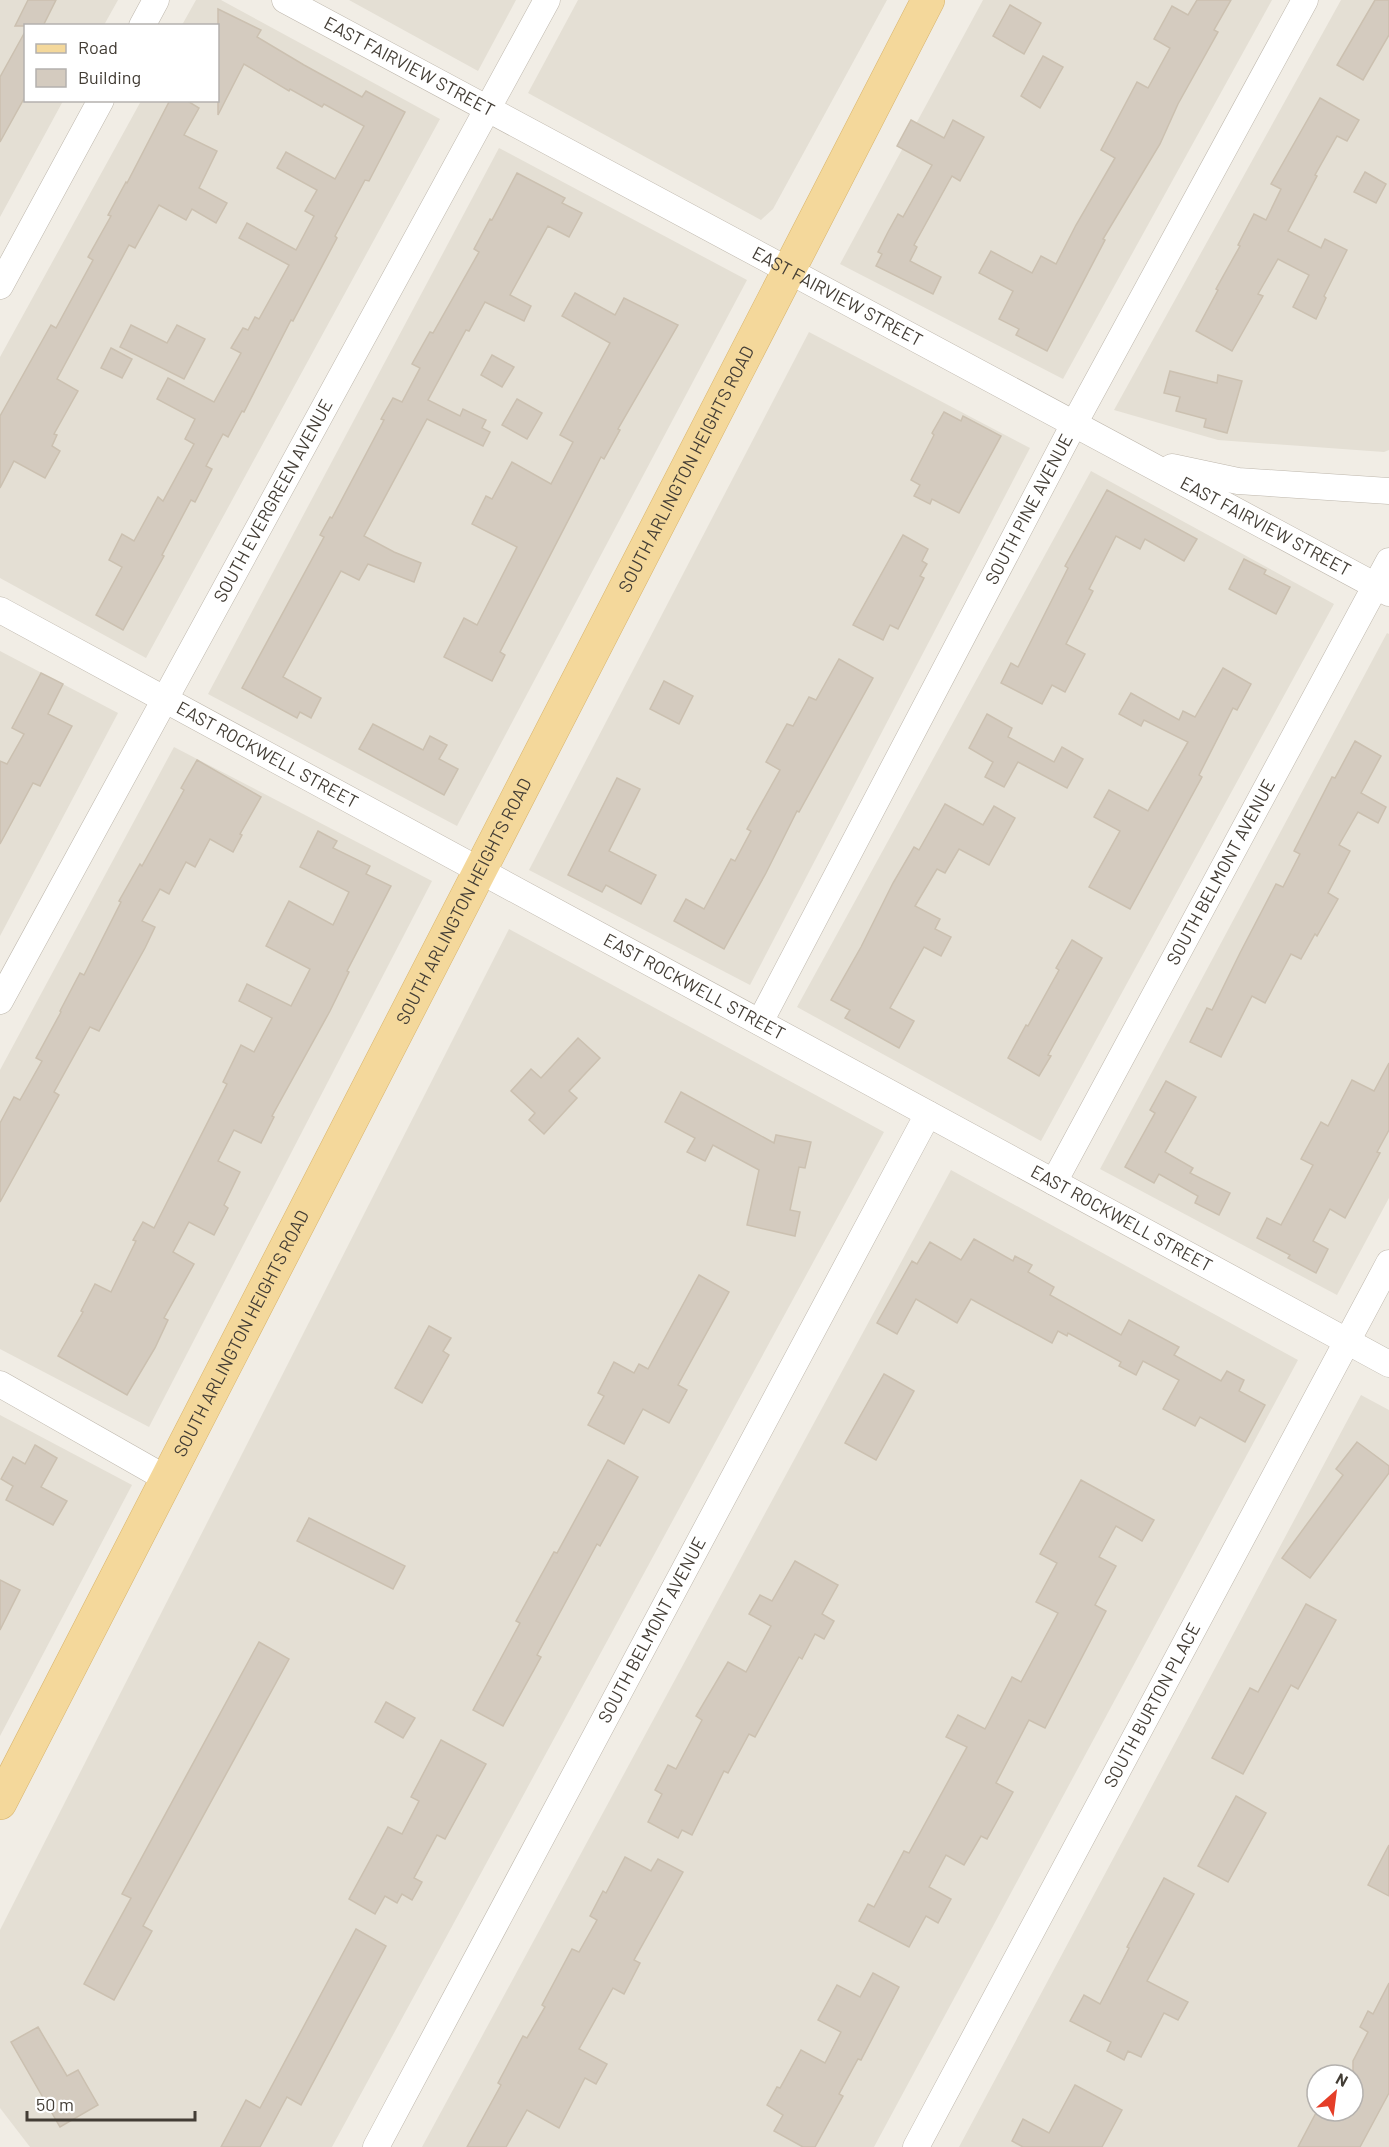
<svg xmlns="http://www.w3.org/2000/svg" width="1389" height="2147" font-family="Barlow,sans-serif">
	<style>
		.residential { fill: #e4dfd4; fill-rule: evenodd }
		.building { fill: #d4cbbf; stroke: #cbc0b0; stroke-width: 1.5 }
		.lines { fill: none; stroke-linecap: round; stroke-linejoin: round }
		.minor-casing { stroke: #beb7ac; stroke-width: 27 }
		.major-casing { stroke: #d8b46c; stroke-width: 34 }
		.minor { stroke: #fff; stroke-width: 26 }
		.major { stroke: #f4d89b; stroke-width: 33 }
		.labels { text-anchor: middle; stroke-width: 4.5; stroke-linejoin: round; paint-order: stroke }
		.street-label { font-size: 18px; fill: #433d35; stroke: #fff }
	</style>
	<rect width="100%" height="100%" fill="#f1ede5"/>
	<g class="residential">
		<path d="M0 0H118L104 25 26 26V100L63 101 0 217Z"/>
		<path d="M196 0H221L440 119 146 658 0 578V357L141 101 218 100V26L182 25Z"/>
		<path d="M349 0H516L478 71Z"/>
		<path d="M578 0H887L773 209 761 220 528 93Z"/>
		<path d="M983 0H1272L1063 379 840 264Z"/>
		<path d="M1341 0H1389V450L1384 452 1218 440 1114 410Z"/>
		<path d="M499 148 747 280 457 826 208 694Z"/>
		<path d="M809 332 1030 448 750 985 529 870Z"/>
		<path d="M1091 471 1334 604 1041 1141 797 1007Z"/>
		<path d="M1387 633 1389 634V1198L1337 1295 1100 1169Z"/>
		<path d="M0 651 118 713 0 936Z"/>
		<path d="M174 747 432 881 149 1427 0 1349V1070Z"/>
		<path d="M509 929 884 1132 332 2147H30L0 2108V1930Z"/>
		<path d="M951 1170 1298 1360 874 2147H422Z"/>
		<path d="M1361 1395 1389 1410V2147H959ZM1317 2075H1353V2111H1317Z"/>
		<path d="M0 1415 132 1485 0 1736Z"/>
	</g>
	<g class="building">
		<path d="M28 0H56L43 26H15Z"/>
		<path d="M1197 0H1231L1214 30 1218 32 1178 104 1160 144 1103 239 1105 240 1047 351 1016 335 1019 329 999 319 1013 291 979 273 991 251 1032 273 1041 256 1056 264 1076 225 1115 158 1101 150 1137 82 1148 88 1170 48 1154 39 1172 6 1188 15Z"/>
		<path d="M1375 0H1389V35L1363 80 1337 65Z"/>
		<path d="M1010 5 1041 23 1024 54 993 36Z"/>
		<path d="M218 9 261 30 257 37 304 65 362 97 366 91 405 112 369 181 365 180 335 236 337 238 293 321 291 320 244 412 242 411 228 437 223 434 206 466 212 469 195 502 191 500 162 555 164 556 123 630 96 615 122 567 109 560 122 534 134 541 158 497 163 501 194 444 185 439 195 419 157 399 168 378 214 402 241 353 231 348 243 328 248 330 255 317 259 319 289 265 239 238 247 223 296 250 314 216 305 211 317 190 277 168 286 152 335 179 364 126 324 104 322 107 290 89 289 91 244 64 218 115Z"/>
		<path d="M26 30V95L0 142V77Z"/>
		<path d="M1043 56 1063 67 1040 108 1021 96Z"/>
		<path d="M1320 98 1359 120 1347 141 1337 136 1315 175 1317 176 1288 231 1321 248 1325 239 1347 250 1324 296 1326 298 1316 319 1293 307 1309 275 1278 259 1258 294 1263 296 1232 351 1196 331 1218 290 1216 289 1240 246 1238 245 1254 214 1266 220 1281 189 1271 184Z"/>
		<path d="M170 100H186L199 108 184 135 217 151 199 188 227 203 216 223 192 209 186 220 159 205 135 248 129 245 57 379 78 391 54 434 57 435 52 446 60 451 45 478 14 461 0 488V416L51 325 56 328 93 260 88 257 111 216 108 215 126 182 127 183Z"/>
		<path d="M911 120 944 138 953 120 984 137 960 181 952 176 914 245 917 247 910 261 941 277 933 294 876 266 882 254 878 252 888 232 898 214 903 217 932 165 897 146Z"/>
		<path d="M1365 172 1386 184 1376 203 1354 192Z"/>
		<path d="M517 173 565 198 562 203 582 213 569 237 548 226 510 295 531 306 524 321 485 302 469 331 466 330 428 400 460 416 463 409 486 420 482 428 490 432 483 446 427 419 364 536 394 552 421 563 414 582 368 564 359 580 341 571 283 677 321 698 311 718 300 712 297 718 242 688 324 537 320 535 330 517 332 518 384 420 381 419 393 398 402 402 420 368 412 364 430 332 433 333 479 252 474 249 490 219 492 220Z"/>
		<path d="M575 293 615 315 624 298 678 325 618 429 620 430 604 459 601 457 500 652 505 655 492 681 444 657 464 618 477 625 517 547 472 524 486 496 492 499 512 462 551 484 573 442 560 435 610 343 562 316Z"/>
		<path d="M131 325 167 343 177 325 205 339 184 379 120 347Z"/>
		<path d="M111 348 132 359 122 378 101 368Z"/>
		<path d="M492 355 514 367 502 387 481 375Z"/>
		<path d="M1170 371 1217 383 1218 375 1242 381 1227 433 1204 427 1206 419 1176 411 1180 397 1164 393Z"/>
		<path d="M517 399 542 413 527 439 502 425Z"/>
		<path d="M944 412 961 421 963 416 1001 436 959 513 932 499 930 504 914 496 920 485 911 480 934 435 932 433Z"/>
		<path d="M1107 490 1197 539 1184 561 1145 539 1140 549 1116 536 1089 589 1093 591 1066 644 1085 654 1065 692 1052 685 1042 704 1001 683 1011 663 1018 667 1068 568 1065 566Z"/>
		<path d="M903 535 928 549 922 561 927 564 920 576 924 578 898 629 890 625 883 640 853 625Z"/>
		<path d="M1244 559 1266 570 1264 574 1290 587 1276 614 1229 589Z"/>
		<path d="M839 659 873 678 799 812 797 811 766 873 724 949 674 921 686 899 704 909 731 859 735 861 751 831 747 829 780 770 766 762 787 724 793 726 809 697 816 700Z"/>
		<path d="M1223 668 1251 684 1237 710 1233 708 1199 775 1202 777 1130 909 1089 887 1120 831 1094 817 1109 790 1148 811 1188 742 1144 720 1141 726 1119 714 1131 693 1179 720 1183 711 1195 717Z"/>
		<path d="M41 673 63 684 48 714 72 726 40 786 33 783 0 844V761L7 764 24 734 12 728Z"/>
		<path d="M664 681 693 696 679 724 650 709Z"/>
		<path d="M987 714 1012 728 1008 737 1054 762 1062 747 1083 759 1067 788 1018 762 1004 787 985 777 993 762 969 748Z"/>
		<path d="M373 724 423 750 430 736 447 745 439 759 458 769 444 795 359 749Z"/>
		<path d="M1355 741 1381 756 1361 793 1386 807 1378 823 1358 812 1339 845 1350 851 1328 893 1338 899 1317 936 1315 934 1301 959 1291 954 1265 1003 1252 996 1221 1057 1190 1042 1207 1008 1212 1010 1240 953 1276 884 1283 887 1300 854 1294 851 1332 777 1335 778Z"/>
		<path d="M197 760 261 797 240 834 242 835 233 852 210 839 195 867 186 862 169 894 160 889 142 921 155 927 145 948 99 1031 90 1027 54 1092 59 1095 0 1202V1123L14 1097 20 1100 42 1061 36 1058 61 1012 60 1011 80 973 84 975 121 902 119 901 140 864 142 866 184 790 181 788Z"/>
		<path d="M617 778 640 789 609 851 656 875 641 904 606 885 602 892 568 875Z"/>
		<path d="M945 804 983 825 994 806 1015 818 989 865 959 849 945 873 937 869 915 906 940 919 935 929 951 937 941 956 924 947 890 1008 914 1021 899 1048 845 1018 850 1010 831 1000 861 947 893 883 914 847 919 850Z"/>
		<path d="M318 831 337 841 333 848 370 866 366 874 391 886 347 971 349 972 330 1011 272 1116 274 1117 261 1143 234 1130 218 1161 240 1172 224 1205 228 1208 214 1235 189 1222 173 1252 194 1264 164 1318 168 1320 155 1348 127 1395 58 1356 83 1312 81 1311 95 1284 111 1292 136 1241 133 1240 143 1222 154 1228 227 1084 223 1082 241 1045 254 1052 272 1018 239 1001 247 984 291 1006 310 969 266 946 289 901 333 925 349 892 300 867Z"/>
		<path d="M1072 940 1102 958 1048 1055 1051 1056 1039 1076 1008 1058 1026 1025 1028 1026 1059 970 1056 968Z"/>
		<path d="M578 1038 600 1058 569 1091 577 1098 544 1134 529 1120 535 1113 511 1091 531 1069 541 1078Z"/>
		<path d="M1389 1063V1130L1377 1152 1380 1153 1345 1218 1330 1209 1313 1241 1328 1249 1316 1273 1288 1258 1290 1255 1257 1238 1267 1218 1281 1225 1313 1165 1301 1159 1321 1122 1328 1126 1352 1080 1374 1091Z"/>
		<path d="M1166 1081 1196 1097 1165 1152 1193 1168 1190 1173 1230 1193 1219 1215 1195 1203 1198 1196 1159 1174 1154 1183 1125 1167 1155 1113 1150 1110Z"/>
		<path d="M681 1092 774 1143 776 1135 811 1142 805 1168 799 1167 790 1210 800 1212 795 1236 747 1225 759 1170 713 1145 705 1161 687 1152 695 1138 665 1122Z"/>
		<path d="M974 1239 1013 1261 1015 1256 1032 1265 1028 1272 1054 1287 1050 1295 1121 1335 1129 1320 1179 1347 1174 1355 1221 1381 1227 1371 1244 1380 1239 1391 1265 1405 1245 1442 1200 1417 1195 1426 1163 1409 1179 1380 1143 1361 1136 1375 1119 1366 1121 1362 1068 1333 1067 1336 1058 1331 1052 1343 971 1299 957 1323 916 1299 897 1334 877 1323 912 1261 917 1264 930 1242 961 1260Z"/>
		<path d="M699 1275 729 1292 678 1385 687 1390 669 1423 643 1409 624 1444 588 1425 604 1396 598 1393 614 1362 634 1373 639 1364 648 1369Z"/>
		<path d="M429 1326 451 1338 443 1351 449 1355 422 1403 395 1388Z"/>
		<path d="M884 1374 914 1391 876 1460 845 1443Z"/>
		<path d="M1357 1442 1389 1466V1473L1310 1578 1282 1558 1343 1475 1336 1469Z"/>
		<path d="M35 1445 57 1458 41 1487 67 1501 53 1525 6 1500 13 1486 1 1479 13 1457 25 1464Z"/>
		<path d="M608 1460 638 1477 600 1546 597 1544 537 1655 541 1657 503 1726 473 1710 520 1623 516 1621 554 1552 557 1553Z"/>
		<path d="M1081 1480 1154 1520 1142 1541 1116 1526 1099 1557 1116 1566 1095 1605 1106 1611 1045 1728 1029 1720 996 1783 1013 1792 987 1839 981 1836 964 1865 946 1855 929 1887 951 1899 938 1923 926 1916 909 1947 859 1921 868 1904 874 1907 904 1851 909 1853 967 1747 946 1737 958 1715 985 1729 1012 1677 1021 1682 1058 1613 1036 1602 1057 1563 1040 1554Z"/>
		<path d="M309 1518 405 1566 393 1589 297 1541Z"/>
		<path d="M795 1561 838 1585 822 1614 834 1621 824 1639 815 1634 802 1659 799 1657 755 1737 749 1734 728 1773 724 1771 692 1835 682 1830 678 1838 648 1822 662 1794 655 1790 668 1765 676 1769 702 1720 696 1716 728 1662 746 1672 771 1626 749 1614 760 1595 772 1601Z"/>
		<path d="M0 1580 20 1590 0 1630Z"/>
		<path d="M1306 1604 1336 1620 1298 1689 1291 1685 1243 1774 1212 1758 1250 1688 1258 1692Z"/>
		<path d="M259 1642 289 1659 143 1926 152 1931 114 2000 84 1984 131 1898 122 1894Z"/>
		<path d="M386 1702 415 1718 403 1738 375 1722Z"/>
		<path d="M441 1740 486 1764 445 1839 437 1835 414 1878 422 1882 412 1900 402 1894 397 1903 385 1896 375 1914 349 1899 388 1827 402 1834 419 1801 411 1797Z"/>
		<path d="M1236 1796 1266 1813 1228 1882 1198 1866Z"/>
		<path d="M1389 1845V1896L1368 1885Z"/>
		<path d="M625 1857 651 1871 658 1859 683 1872 634 1960 640 1963 624 1994 613 1988 579 2049 607 2064 596 2084 585 2078 559 2128 527 2110 506 2147H467L501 2085 498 2083 523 2036 527 2038 545 2007 542 2005 572 1949 579 1952 597 1920 590 1916 603 1891 606 1893Z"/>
		<path d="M1164 1878 1194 1894 1147 1981 1188 2002 1178 2020 1164 2013 1141 2057 1128 2051 1124 2060 1107 2051 1111 2042 1070 2021 1084 1995 1100 2004 1129 1948 1127 1947Z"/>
		<path d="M356 1929 386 1946 301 2105 287 2097 260 2147H221L246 2100 260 2108Z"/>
		<path d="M873 1973 899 1987 861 2060 858 2059 839 2094 843 2096 815 2147H803L774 2131 783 2115 767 2105 777 2087 780 2088 801 2050 825 2063 841 2032 818 2020 837 1985 860 1997Z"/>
		<path d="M1389 1983V2093L1360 2147H1298L1317 2111H1353V2061L1368 2032 1360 2027 1368 2011 1373 2014Z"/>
		<path d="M38 2027 67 2076 78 2070 98 2105 60 2127 11 2042Z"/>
		<path d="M1075 2085 1122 2110 1102 2147H1023L1012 2141 1023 2119 1049 2133Z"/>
	</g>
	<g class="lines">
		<g class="minor-casing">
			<g id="minor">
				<path id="s1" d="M285 0 1389 593"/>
				<path d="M142 26 156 0"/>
				<path d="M0 286 101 100"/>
				<path d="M1172 467 1238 481 1389 491"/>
				<path id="s2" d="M0 610 1389 1364"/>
				<path id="s3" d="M0 1001 547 0"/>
				<path id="s4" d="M760 1022 1074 424 1305 0"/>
				<path id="s5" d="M1054 1182 1389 561"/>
				<path d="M0 1384 167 1479"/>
				<path id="s6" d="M376 2147 928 1114"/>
				<path id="s7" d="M916 2147 1389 1263"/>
			</g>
		</g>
		<g class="major-casing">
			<g id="major">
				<path id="s8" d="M0 1803 928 0"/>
			</g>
		</g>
		<use href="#minor" class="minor"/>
		<use href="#major" class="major"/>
	</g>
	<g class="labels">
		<g class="street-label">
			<text dy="6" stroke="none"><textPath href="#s1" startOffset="141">EAST FAIRVIEW STREET</textPath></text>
			<text dy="6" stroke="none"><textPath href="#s1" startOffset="627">EAST FAIRVIEW STREET</textPath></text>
			<text dy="6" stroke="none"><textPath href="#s8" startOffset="1500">SOUTH ARLINGTON HEIGHTS ROAD</textPath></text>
			<text dy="6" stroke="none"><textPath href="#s3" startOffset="570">SOUTH EVERGREEN AVENUE</textPath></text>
			<text dy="6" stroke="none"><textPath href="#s4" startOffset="579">SOUTH PINE AVENUE</textPath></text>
			<text dy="6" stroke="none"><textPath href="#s1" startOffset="1113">EAST FAIRVIEW STREET</textPath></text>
			<text dy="6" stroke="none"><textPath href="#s2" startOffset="304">EAST ROCKWELL STREET</textPath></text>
			<text dy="6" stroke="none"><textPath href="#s5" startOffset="352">SOUTH BELMONT AVENUE</textPath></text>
			<text dy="6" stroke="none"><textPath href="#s8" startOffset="1014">SOUTH ARLINGTON HEIGHTS ROAD</textPath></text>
			<text dy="6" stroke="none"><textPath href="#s2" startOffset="790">EAST ROCKWELL STREET</textPath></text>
			<text dy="6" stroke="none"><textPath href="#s2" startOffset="1276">EAST ROCKWELL STREET</textPath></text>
			<text dy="6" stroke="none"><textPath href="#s8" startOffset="528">SOUTH ARLINGTON HEIGHTS ROAD</textPath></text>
			<text dy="6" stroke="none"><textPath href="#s6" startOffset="586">SOUTH BELMONT AVENUE</textPath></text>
			<text dy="6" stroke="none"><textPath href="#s7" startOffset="501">SOUTH BURTON PLACE</textPath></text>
		</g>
	</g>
	<rect x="24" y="24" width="195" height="78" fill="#ffffff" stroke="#b4b1ae" stroke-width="1.5"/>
	<rect x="36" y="44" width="30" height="9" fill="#f4d89b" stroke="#b4b1ae" stroke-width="1.5"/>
	<text x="78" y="54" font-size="18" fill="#433d35">Road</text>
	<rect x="36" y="69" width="30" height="18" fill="#d4cbbf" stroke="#b4b1ae" stroke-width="1.5"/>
	<text x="78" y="84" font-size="18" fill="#433d35">Building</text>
	<g transform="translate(1335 2093) rotate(28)"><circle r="28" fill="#ffffff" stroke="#b4b1ae" stroke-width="1.5"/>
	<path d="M0-4.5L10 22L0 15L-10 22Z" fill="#e53e28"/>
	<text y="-9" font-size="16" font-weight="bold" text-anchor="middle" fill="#433d35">N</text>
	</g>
	<path d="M27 2111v9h168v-9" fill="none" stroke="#433d35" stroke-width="3"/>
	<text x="36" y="2111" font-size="18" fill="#433d35" stroke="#ffffff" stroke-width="4.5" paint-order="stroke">50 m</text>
</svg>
